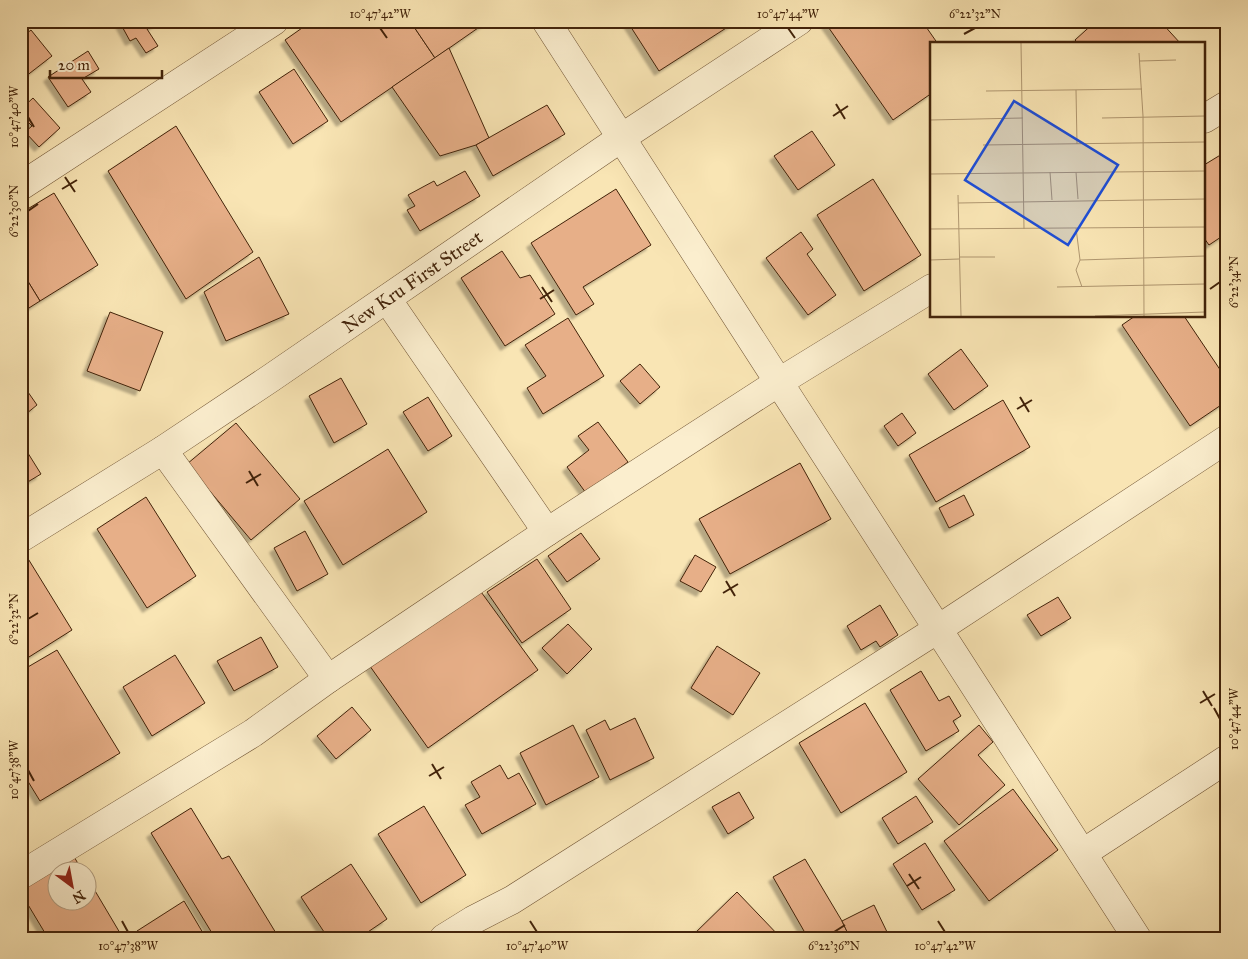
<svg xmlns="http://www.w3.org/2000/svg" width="1248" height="959" font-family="'IM FELL Great Primer',serif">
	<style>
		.building { fill: #e7af88; stroke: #42230a; filter: url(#shadow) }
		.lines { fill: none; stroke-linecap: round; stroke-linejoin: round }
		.minor-casing { stroke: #705434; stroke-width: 29 }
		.minor { stroke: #fbeece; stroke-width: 28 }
		.ticks { fill: none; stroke: #42230a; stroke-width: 2 }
		.labels { text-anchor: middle; stroke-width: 5; stroke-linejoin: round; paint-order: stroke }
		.street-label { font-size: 19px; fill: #42230a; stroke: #fbeece }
		.inset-road { fill: none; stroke: #b09770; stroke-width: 1 }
		.view { fill: #1d4ed8; fill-opacity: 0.15; stroke: #1d4ed8; stroke-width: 2.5 }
		.inset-edge { fill: none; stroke: #42230a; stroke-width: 2.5 }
		.neatline { fill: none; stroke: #42230a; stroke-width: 2 }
		.ticks-label { font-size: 12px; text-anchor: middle; fill: #42230a }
	</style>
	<defs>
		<filter id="shadow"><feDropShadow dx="-4.5" dy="4.5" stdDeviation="1" flood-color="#0004"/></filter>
	</defs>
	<rect width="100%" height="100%" fill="#f9e5b4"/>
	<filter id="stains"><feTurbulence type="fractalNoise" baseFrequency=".004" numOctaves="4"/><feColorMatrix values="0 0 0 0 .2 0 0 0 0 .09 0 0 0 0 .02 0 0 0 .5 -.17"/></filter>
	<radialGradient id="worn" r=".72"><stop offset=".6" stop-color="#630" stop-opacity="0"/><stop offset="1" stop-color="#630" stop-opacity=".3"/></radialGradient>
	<g class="building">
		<path d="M119 21H160L147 29 158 46 146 53 136 38 130 41Z"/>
		<path d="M312 21H410L435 58 341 122 285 40Z"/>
		<path d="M410 21H488L435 58Z"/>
		<path d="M627 21H733L734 23 659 71Z"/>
		<path d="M824 21H922L938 44H932V93L893 120Z"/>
		<path d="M1096 21H1160L1181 44H1079L1075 40Z"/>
		<path d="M31 30 52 56 21 80V38Z"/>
		<path d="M449 48 489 138 476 145 440 156 392 87Z"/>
		<path d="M88 51 99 69 82 79 91 92 68 107 48 77Z"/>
		<path d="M294 69 328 121 293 144 259 92Z"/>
		<path d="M33 98 60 128 39 147 25 132 32 126 21 115V109Z"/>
		<path d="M547 105 565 134 493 176 476 145Z"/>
		<path d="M176 126 253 252 186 299 108 171Z"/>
		<path d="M812 131 835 165 798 190 774 156Z"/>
		<path d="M1227 151V233L1209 245 1204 238V165Z"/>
		<path d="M465 171 480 196 420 231 407 210 415 206 408 195 434 181 437 186Z"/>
		<path d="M873 179 921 255 864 291 817 215Z"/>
		<path d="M616 189 651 245 583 287 594 304 576 315 531 243Z"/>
		<path d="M54 193 98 265 40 301 21 270V213Z"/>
		<path d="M801 232 813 249 807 254 836 295 808 315 766 258Z"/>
		<path d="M502 251 520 278 530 275 555 314 505 346 461 278Z"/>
		<path d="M259 257 289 314 226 341 204 292Z"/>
		<path d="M21 270 40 301 21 313Z"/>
		<path d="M110 312 163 332 140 391 87 371Z"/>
		<path d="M1135 316H1184L1227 380V401L1190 426 1122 325Z"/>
		<path d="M568 318 604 376 543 414 527 388 546 376 525 345Z"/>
		<path d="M961 349 988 386 954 410 928 374Z"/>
		<path d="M640 364 660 387 640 404 620 381Z"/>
		<path d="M341 378 367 424 334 443 309 396Z"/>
		<path d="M21 382 37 405 21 418Z"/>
		<path d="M428 397 452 436 428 451 403 412Z"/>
		<path d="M1003 400 1030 447 936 502 909 455Z"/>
		<path d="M902 413 916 433 898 446 884 426Z"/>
		<path d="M598 422 628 462 586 493 567 467 589 450 578 436Z"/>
		<path d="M236 423 300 499 251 540 187 464Z"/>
		<path d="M21 442 41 474 21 486Z"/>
		<path d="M388 449 427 512 343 565 304 501Z"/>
		<path d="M800 463 831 519 730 574 699 519Z"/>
		<path d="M964 495 974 515 949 528 939 508Z"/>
		<path d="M146 497 196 576 147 608 97 529Z"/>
		<path d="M305 531 328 574 297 591 274 548Z"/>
		<path d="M581 533 600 559 567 582 548 556Z"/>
		<path d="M695 555 716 567 701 592 680 581Z"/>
		<path d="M27 557 72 630 21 662V560Z"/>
		<path d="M537 559 571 609 522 643 487 592Z"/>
		<path d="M476 585 538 670 428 748 367 662Z"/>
		<path d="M1058 597 1071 618 1041 636 1027 615Z"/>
		<path d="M880 605 898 635 880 647 876 641 861 650 847 626Z"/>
		<path d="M568 624 592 649 567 674 542 648Z"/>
		<path d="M261 637 278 667 234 691 217 661Z"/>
		<path d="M717 646 760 673 733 715 691 688Z"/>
		<path d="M57 650 120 753 40 801 21 770V671Z"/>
		<path d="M175 655 205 703 152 736 123 687Z"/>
		<path d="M921 671 939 701 949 696 961 716 953 721 959 731 926 751 890 690Z"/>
		<path d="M865 703 907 772 841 813 799 743Z"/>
		<path d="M352 707 371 730 336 759 317 736Z"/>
		<path d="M635 718 654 758 610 780 586 730 605 720 610 730Z"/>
		<path d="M573 725 599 777 546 805 520 753Z"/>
		<path d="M979 725 993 742 978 755 1005 785 959 825 918 779Z"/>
		<path d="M500 765 508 779 519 773 536 804 482 834 465 805 480 797 471 782Z"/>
		<path d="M1013 789 1058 850 989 901 944 841Z"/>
		<path d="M739 792 754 818 728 834 712 807Z"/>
		<path d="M916 796 933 822 898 844 882 818Z"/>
		<path d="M424 806 466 875 421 903 378 834Z"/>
		<path d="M191 808 222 859 229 856 279 938H215L151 833Z"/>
		<path d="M925 843 955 890 922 910 893 864Z"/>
		<path d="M73 855 83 872H58V902H88V879L123 938H48L21 893V887Z"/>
		<path d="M805 859 842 921 850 938H808L773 877Z"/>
		<path d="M351 864 387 919 359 938H328L301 897Z"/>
		<path d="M737 892 781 938H690Z"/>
		<path d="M184 901 206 938H141L137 931Z"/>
		<path d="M874 905 888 934 881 938H850L842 921Z"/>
	</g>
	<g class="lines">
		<g class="minor-casing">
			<g id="minor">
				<path d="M546 21 1137 938"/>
				<path d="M1204 119 1227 105"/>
				<path d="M21 186 274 21"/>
				<path d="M387 299 547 532"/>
				<path d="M163 450 328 679"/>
				<path id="s1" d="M21 538 163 450 271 378 621 138 799 21"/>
				<path d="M1083 853 1227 759"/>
				<path d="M21 875 253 733 328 679 547 532 779 382 932 288"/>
				<path d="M444 938 473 920 512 900 938 629 1227 439"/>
			</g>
		</g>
		<use href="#minor" class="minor"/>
	</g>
	<path class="ticks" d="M380 28 387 38M788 28 795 38M964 34 975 28M836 104 845 119M833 116 848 106M28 117 34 127M65 177 75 192M62 189 77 180M28 211 38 204M542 287 552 302M1210 289 1220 282M540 299 554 290M1020 397 1029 412M1017 409 1032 400M249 471 258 486M246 483 261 474M726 581 735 596M723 593 738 584M28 619 38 613M1203 691 1212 706M1200 703 1215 694M1214 708 1220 719M432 764 441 779M28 770 34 781M429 776 444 767M909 874 919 889M907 886 921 877M122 921 128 932M530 921 537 932M938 921 945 932M834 932 845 925"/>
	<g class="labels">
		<g class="street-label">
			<text dy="7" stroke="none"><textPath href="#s1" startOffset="468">New Kru First Street</textPath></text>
		</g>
	</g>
	<g transform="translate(930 42)">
		<rect width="275" height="275" fill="#f9e5b4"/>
		<path class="inset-road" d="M91 1 94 187M209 11 213 74 214 274M210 19 246 18M146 48 147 102M56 49 212 47M172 76 275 74M0 78 93 76M53 103 275 100M120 130 122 158M146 130 148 157M0 132 275 129M28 153 31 274M28 161 275 157M146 186 150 218 146 228 152 245M0 187 275 185M29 215H65M0 218 29 217M150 218 275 214M127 245 275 242M165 274 275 270"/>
		<path class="view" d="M84 59 188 123 138 203 35 138Z"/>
		<rect width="275" height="275" class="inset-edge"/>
	</g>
	<rect width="1248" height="959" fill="none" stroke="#f9e5b4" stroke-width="55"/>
	<g transform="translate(72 886) rotate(148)"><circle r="24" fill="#fbeece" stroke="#b19d80"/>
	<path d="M0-4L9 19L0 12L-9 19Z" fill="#8f2418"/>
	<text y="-8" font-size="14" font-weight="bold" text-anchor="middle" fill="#42230a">N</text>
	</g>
	<path d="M50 70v8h112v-8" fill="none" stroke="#42230a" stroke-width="2.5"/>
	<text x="58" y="70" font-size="15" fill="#42230a" stroke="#fbeece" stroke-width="4" paint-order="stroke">20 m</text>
	<rect x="28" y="28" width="1192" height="904" class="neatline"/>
	<g class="ticks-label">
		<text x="380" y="18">10°47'42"W</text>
		<text x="788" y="18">10°47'44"W</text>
		<text x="975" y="18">6°22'32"N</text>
		<text transform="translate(14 117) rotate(-90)" y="4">10°47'40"W</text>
		<text transform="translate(14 211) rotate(-90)" y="4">6°22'30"N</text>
		<text transform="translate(1234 282) rotate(-90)" y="4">6°22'34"N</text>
		<text transform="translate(14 619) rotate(-90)" y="4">6°22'32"N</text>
		<text transform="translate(1234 719) rotate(-90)" y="4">10°47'44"W</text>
		<text transform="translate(14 770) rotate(-90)" y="4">10°47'38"W</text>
		<text x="128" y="950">10°47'38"W</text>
		<text x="537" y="950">10°47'40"W</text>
		<text x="834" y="950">6°22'36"N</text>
		<text x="945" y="950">10°47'42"W</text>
	</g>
	<rect width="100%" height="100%" filter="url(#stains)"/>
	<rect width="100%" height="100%" fill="url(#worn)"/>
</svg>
